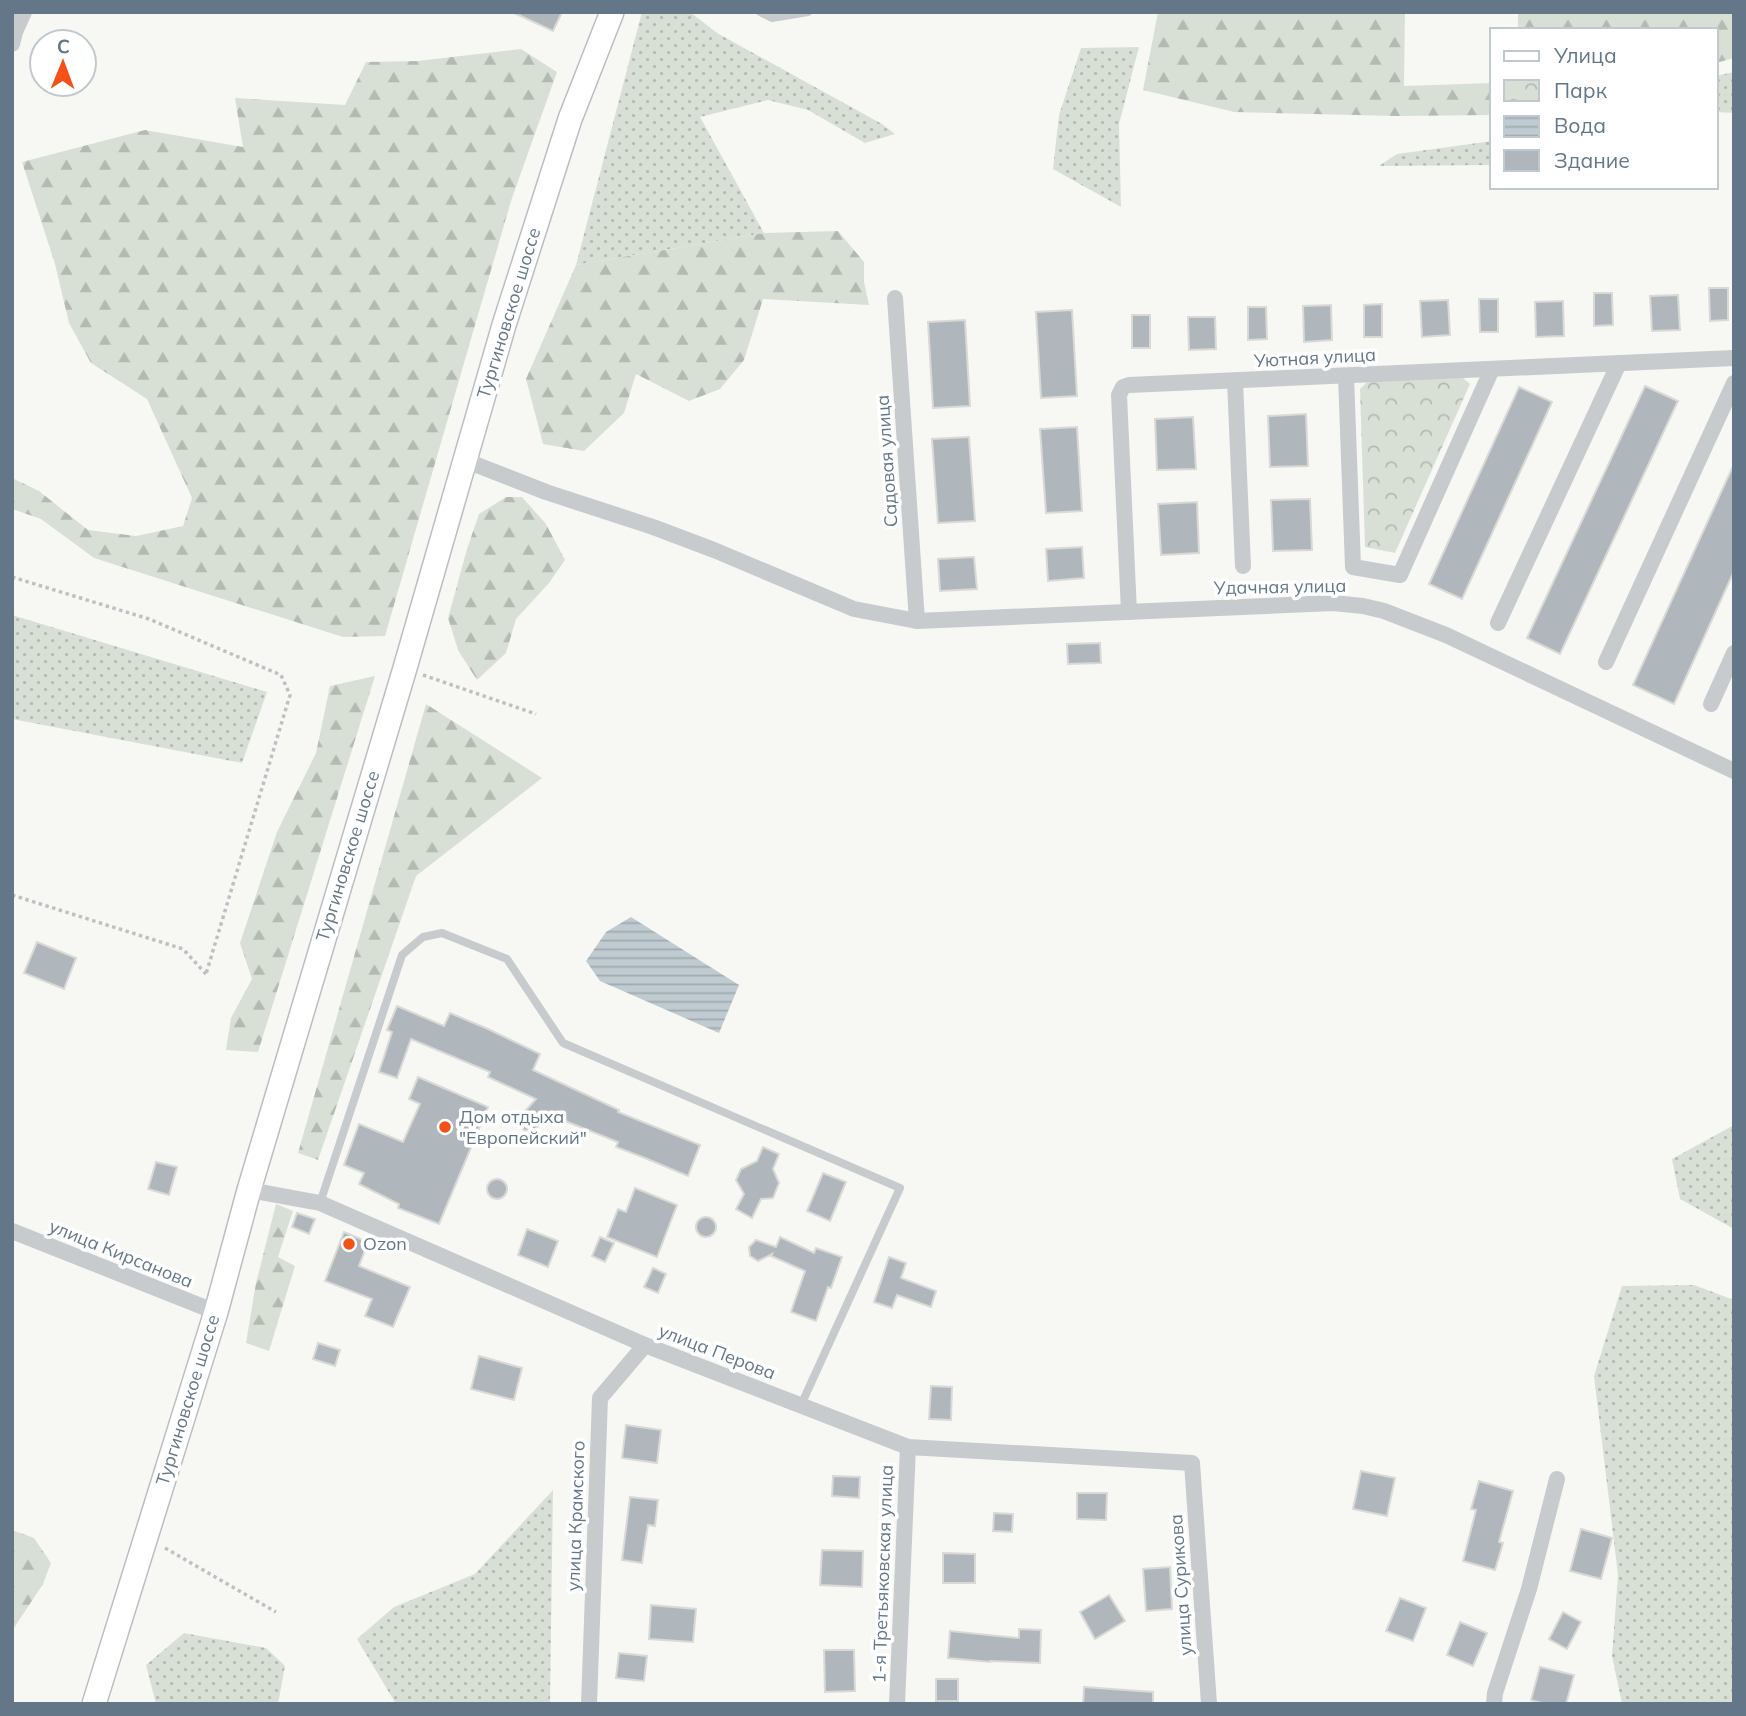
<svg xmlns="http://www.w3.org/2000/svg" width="1746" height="1716" font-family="Mulish,sans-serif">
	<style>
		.grass { fill: url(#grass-dots) }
		.forest { fill: url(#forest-firs) }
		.park { fill: url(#park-crowns) }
		.water { fill: url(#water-rules) }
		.building { fill: #afb7bd; stroke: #d9d9d6; stroke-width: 2 }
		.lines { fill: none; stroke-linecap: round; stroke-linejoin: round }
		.secondary-casing { stroke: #b9bec3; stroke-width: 26 }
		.path { stroke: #bec1c3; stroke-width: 3.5; stroke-dasharray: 3.5 3.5; stroke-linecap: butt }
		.lane { stroke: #c7cbce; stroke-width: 8 }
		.street { stroke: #c7cbce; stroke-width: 16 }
		.secondary { stroke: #fff; stroke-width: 23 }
		.poi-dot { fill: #f35118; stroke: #fff; stroke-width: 2.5 }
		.labels { text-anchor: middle; stroke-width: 7; stroke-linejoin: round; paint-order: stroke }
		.street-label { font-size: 18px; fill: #647788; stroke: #fff }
		.poi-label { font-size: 18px; fill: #647788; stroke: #fff; text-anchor: start }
	</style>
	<defs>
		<pattern id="grass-dots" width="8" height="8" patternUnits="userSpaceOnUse" patternTransform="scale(1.75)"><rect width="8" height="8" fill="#d8e0d5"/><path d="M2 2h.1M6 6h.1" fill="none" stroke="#b3bab3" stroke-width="1.8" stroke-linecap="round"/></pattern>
		<pattern id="forest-firs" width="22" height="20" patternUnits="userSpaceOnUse" patternTransform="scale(1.75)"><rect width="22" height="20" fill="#d8e0d5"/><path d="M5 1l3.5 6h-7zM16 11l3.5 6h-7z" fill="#b3bab3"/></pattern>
		<pattern id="park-crowns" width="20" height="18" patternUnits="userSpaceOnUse" patternTransform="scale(1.75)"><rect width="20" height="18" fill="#d8e0d5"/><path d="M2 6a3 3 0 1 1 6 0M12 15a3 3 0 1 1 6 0" fill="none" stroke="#b3bab3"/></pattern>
		<pattern id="water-rules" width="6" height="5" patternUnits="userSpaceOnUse" patternTransform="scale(1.75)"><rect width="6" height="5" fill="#c0cbd1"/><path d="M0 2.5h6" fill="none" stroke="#a0aaaf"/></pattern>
	</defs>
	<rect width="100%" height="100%" fill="#f7f8f4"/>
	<g class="grass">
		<path d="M642 12H690L717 33 882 124 895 134 865 143 808 110 768 100 700 117 764 233 576 265Z"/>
		<path d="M1139 47 1119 124 1121 207 1053 169 1059 115 1081 48Z"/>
		<path d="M1734 72V113L1716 112V76Z"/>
		<path d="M1492 141V165L1379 166 1397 154Z"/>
		<path d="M12 615 267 692 242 763 12 719Z"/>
		<path d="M1734 1125V1229L1680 1199 1672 1159Z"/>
		<path d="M1694 1285 1734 1300V1704H1622L1612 1656 1618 1575 1594 1376 1622 1286Z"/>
		<path d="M553 1490 550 1704H396L357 1639 394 1607 475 1574Z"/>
		<path d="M184 1633 266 1648 285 1666 278 1704H156L146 1665Z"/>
	</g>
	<g class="forest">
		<path d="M1158 12H1405L1404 86 1492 83V115L1397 116 1234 112 1143 90Z"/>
		<path d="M1518 12H1734V58L1716 63V30H1518Z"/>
		<path d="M521 49 557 72 511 201 385 636 343 637 94 558 41 519 12 509V478L39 491 88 530 136 536 183 526 192 498 147 399 91 363 69 323 55 264 22 162 145 130 243 147 235 98 345 105 366 62 418 61Z"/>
		<path d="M838 231 864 262V282L869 305 763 299 744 360 720 389 689 401 636 374 624 413 584 451 543 444 526 379 576 265 764 233Z"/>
		<path d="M506 497H522L546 524 565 560 549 583 516 619 506 653 477 680 458 650 448 618 467 549 479 514Z"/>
		<path d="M375 676 258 1052 226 1050 231 1018 252 979 240 943 277 832 316 753 330 686Z"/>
		<path d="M426 704 542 778 416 876 318 1160 298 1153Z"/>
		<path d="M276 1204 293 1211 278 1257 295 1266 269 1351 246 1343 256 1283Z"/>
		<path d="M12 1530 34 1538 51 1563 43 1584 12 1631Z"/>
	</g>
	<path class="park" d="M1463 378 1470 384 1395 553 1365 547 1360 389 1370 379Z"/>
	<path class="water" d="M631 917 739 985 719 1033 600 981 586 961 606 932Z"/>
	<g class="building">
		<path d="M512 12H562L553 31Z"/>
		<path d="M1709 288H1728V320L1710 321Z"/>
		<path d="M1594 293H1612L1613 325 1594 326Z"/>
		<path d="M1678 295 1680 330 1652 331 1650 296Z"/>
		<path d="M1479 299H1498V332H1480Z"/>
		<path d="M1448 300 1450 335 1422 337 1420 301Z"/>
		<path d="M1563 301 1564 336 1536 337 1535 302Z"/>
		<path d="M1382 304V337H1364V305Z"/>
		<path d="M1331 305 1332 340 1304 342 1303 306Z"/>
		<path d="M1248 307H1266L1267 339 1248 340Z"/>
		<path d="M1072 310 1077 396 1041 398 1036 312Z"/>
		<rect x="1132" y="315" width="18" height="33"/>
		<path d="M1188 317H1215L1216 349 1189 350Z"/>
		<path d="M965 320 970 406 933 408 928 322Z"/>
		<path d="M1645 386 1678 401 1560 654 1527 638Z"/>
		<path d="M1519 387 1552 402 1462 599 1429 584Z"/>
		<path d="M1306 414 1308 466 1270 467 1268 416Z"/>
		<path d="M1193 417 1196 469 1157 470 1155 419Z"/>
		<path d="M1077 427 1082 511 1046 513 1040 429Z"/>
		<path d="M969 437 975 521 938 523 932 439Z"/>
		<path d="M1734 464V571L1674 704 1633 685Z"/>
		<path d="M1310 499 1312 550 1273 551 1271 500Z"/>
		<path d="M1197 502 1199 553 1161 555 1158 504Z"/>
		<path d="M1082 547 1084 578 1048 581 1046 549Z"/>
		<path d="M974 557 977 589 940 591 938 559Z"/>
		<path d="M1100 643 1101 663 1068 664 1067 644Z"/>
		<path d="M37 942 76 958 64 989 24 973Z"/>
		<path d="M397 1006 444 1026 450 1013 488 1029 540 1054 533 1070 619 1110 618 1112 700 1145 688 1176 645 1158 616 1147 618 1142 543 1112 537 1128 531 1131 524 1130 519 1125V1118L536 1099 488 1077 490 1072 411 1039 397 1078 379 1072 392 1032 387 1030Z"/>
		<path d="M418 1077 488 1107 439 1224 398 1208 399 1204 359 1184 364 1173 344 1165 359 1124 403 1142 420 1104 409 1099Z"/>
		<path d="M763 1147 779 1154 773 1169 779 1183 773 1198 761 1199 752 1218 736 1209 744 1194 736 1180 741 1169 757 1161Z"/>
		<path d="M156 1162 177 1167 169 1195 148 1189Z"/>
		<path d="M823 1173 846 1182 830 1221 807 1211Z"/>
		<circle cx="497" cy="1189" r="10"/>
		<path d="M635 1188 677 1205 657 1257 607 1237 618 1209 626 1212Z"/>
		<path d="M297 1213 315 1219 309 1234 292 1227Z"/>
		<circle cx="706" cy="1227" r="10"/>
		<path d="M527 1229 558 1241 548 1267 518 1255Z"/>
		<path d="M344 1232 368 1242 359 1266 410 1287 393 1327 365 1316 372 1299 325 1281Z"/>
		<path d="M600 1237 614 1243 605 1262 592 1256Z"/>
		<path d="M780 1237 814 1253 816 1248 842 1257 831 1288 828 1287 816 1321 791 1312 805 1271 771 1256 772 1254 758 1261 750 1256 749 1247 756 1240 776 1247Z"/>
		<path d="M889 1257 906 1263 901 1278 936 1291 931 1307 897 1295 892 1308 874 1302Z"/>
		<path d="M653 1268 666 1274 658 1293 644 1287Z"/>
		<path d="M318 1343 340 1350 335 1366 313 1359Z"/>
		<path d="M479 1356 522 1368 514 1400 471 1389Z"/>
		<path d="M931 1386 952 1387 951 1420 929 1419Z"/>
		<path d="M626 1425 661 1430 657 1463 622 1458Z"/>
		<path d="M1361 1471 1395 1478 1387 1516 1353 1509Z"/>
		<path d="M833 1476 860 1477 859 1498 832 1496Z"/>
		<path d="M1479 1481 1513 1491 1499 1542 1503 1543 1495 1570 1463 1561 1476 1510 1471 1509Z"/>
		<path d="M1077 1493H1107L1106 1520 1077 1519Z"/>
		<path d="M630 1497 658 1500 655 1526 648 1525 642 1563 622 1560Z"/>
		<path d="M994 1513 1013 1514 1012 1532 993 1531Z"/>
		<path d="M1581 1529 1612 1538 1601 1579 1570 1571Z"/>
		<path d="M822 1550 863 1551 862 1587 820 1585Z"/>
		<path d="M943 1553 975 1554V1583H943Z"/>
		<path d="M1170 1567 1172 1609 1146 1611 1143 1569Z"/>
		<path d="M1109 1595 1125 1621 1095 1639 1080 1612Z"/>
		<path d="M1400 1598 1426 1608 1413 1641 1386 1631Z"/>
		<path d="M651 1605 696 1609 693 1642 649 1639Z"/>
		<path d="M1563 1612 1581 1622 1567 1649 1549 1639Z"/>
		<path d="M1460 1622 1487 1633 1473 1666 1447 1655Z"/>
		<path d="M1019 1629 1041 1630 1040 1663 990 1661V1662L948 1658 950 1631 1019 1638Z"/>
		<path d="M824 1650H854L855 1691 825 1692Z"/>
		<path d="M619 1653 647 1656 644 1681 616 1678Z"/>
		<path d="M1540 1667 1574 1675 1566 1704H1545L1531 1700Z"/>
		<rect x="936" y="1679" width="22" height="22"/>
		<path d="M1084 1687 1153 1692V1704H1083Z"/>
	</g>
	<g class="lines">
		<g class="secondary-casing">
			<path id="secondary" d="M94 1704 216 1312 249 1190 405 668 504 325 570 119 612 12"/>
		</g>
		<g class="path">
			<path d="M12 577 149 619 281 675 290 695 206 974"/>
			<path d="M423 675 536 714"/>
			<path d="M12 895 183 949 206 974"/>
			<path d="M165 1548 276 1612"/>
		</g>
		<g class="lane">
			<path d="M760 12 772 18 808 12"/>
			<path d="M320 1203 402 955 423 937 442 933 507 959 563 1043 900 1188 801 1405"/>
		</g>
		<g class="street">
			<path d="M12 44 15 32 24 12"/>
			<path d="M895 298 917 621"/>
			<path d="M1346 376 1353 567 1400 575 1492 369"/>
			<path d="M1235 381 1243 566"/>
			<path d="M464 460 546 492 653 527 714 550 854 609 917 621 1333 603 1363 606 1384 611 1446 635 1734 771"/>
			<path d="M1129 612 1119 395 1123 387 1129 385 1734 358"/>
			<path d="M1498 623 1619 363"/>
			<path d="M1606 662 1734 383"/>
			<path d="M1711 704 1734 653"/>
			<path d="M249 1190 320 1203 645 1345 908 1447 1192 1463 1209 1704"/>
			<path d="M12 1231 216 1312"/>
			<path d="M589 1704 600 1398 645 1345"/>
			<path d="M897 1704 908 1447"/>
			<path d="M1494 1704 1495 1693 1529 1589 1557 1479"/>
		</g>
		<use href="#secondary" class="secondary"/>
	</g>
	<g class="poi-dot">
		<circle cx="445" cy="1127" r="7"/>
		<circle cx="349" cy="1244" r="7"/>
	</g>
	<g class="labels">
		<g class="street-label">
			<text transform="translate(509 313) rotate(-73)" y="6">Тургиновское шоссе</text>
			<text transform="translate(1315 358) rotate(-3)" y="6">Уютная улица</text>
			<text transform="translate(887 461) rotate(-94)" y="6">Садовая улица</text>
			<text transform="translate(1280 587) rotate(-1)" y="6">Удачная улица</text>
			<text transform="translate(348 856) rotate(-73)" y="6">Тургиновское шоссе</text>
			<text transform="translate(121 1254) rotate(22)" y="6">улица Кирсанова</text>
			<text transform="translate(717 1352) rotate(21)" y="6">улица Перова</text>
			<text transform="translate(188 1400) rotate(-73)" y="6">Тургиновское шоссе</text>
			<text transform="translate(576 1516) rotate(-88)" y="6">улица Крамского</text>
			<text transform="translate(883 1574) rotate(-88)" y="6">1-я Третьяковская улица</text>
			<text transform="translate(1181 1585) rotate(-94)" y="6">улица Сурикова</text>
		</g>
		<g class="poi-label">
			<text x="459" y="1123">Дом отдыха<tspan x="459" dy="21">"Европейский"</tspan></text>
			<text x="363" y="1250">Ozon</text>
		</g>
	</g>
	<rect width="1746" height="1716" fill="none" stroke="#647788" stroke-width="28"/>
	<rect x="1490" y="28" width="228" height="161" fill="#ffffff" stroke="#c1c9cf" stroke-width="2"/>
	<rect x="1504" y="51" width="35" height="10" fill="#ffffff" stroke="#c1c9cf" stroke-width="2"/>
	<text x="1554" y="63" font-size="21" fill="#647788">Улица</text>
	<rect x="1504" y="80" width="35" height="21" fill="url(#park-crowns)" stroke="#c1c9cf" stroke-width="2"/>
	<text x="1554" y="98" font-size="21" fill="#647788">Парк</text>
	<rect x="1504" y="116" width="35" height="21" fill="url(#water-rules)" stroke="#c1c9cf" stroke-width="2"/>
	<text x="1554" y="133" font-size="21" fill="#647788">Вода</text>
	<rect x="1504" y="150" width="35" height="21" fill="#afb7bd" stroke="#c1c9cf" stroke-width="2"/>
	<text x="1554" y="168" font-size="21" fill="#647788">Здание</text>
	<g transform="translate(63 63) rotate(1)"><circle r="33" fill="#ffffff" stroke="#c1c9cf" stroke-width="2"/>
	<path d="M0-5L12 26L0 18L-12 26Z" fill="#f35118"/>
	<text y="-10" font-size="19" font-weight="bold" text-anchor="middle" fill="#647788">С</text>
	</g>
</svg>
